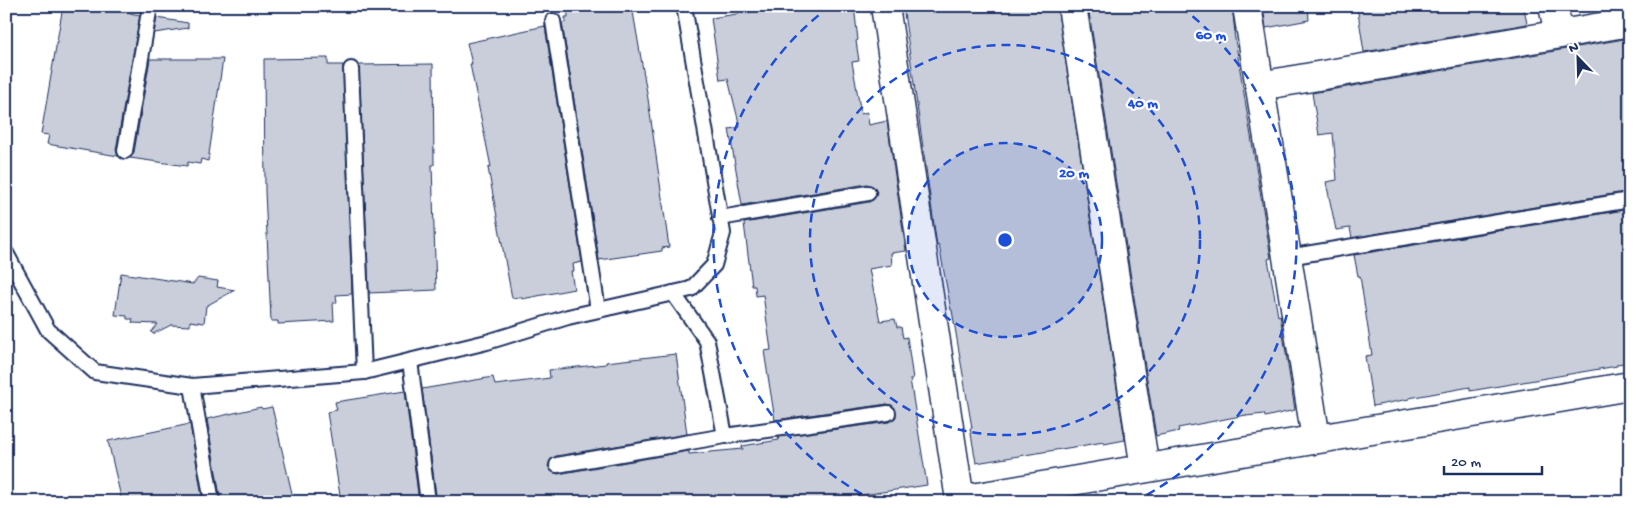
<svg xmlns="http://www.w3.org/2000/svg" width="1636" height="508" font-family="'Gochi Hand',sans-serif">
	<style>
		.building { fill: #caceda; stroke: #1b2f5e }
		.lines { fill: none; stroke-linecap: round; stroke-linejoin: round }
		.lane-casing { stroke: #1b2f5e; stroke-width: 18 }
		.street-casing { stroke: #1b2f5e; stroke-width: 31 }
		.lane { stroke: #fff; stroke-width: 14 }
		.street { stroke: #fff; stroke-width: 28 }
		.ring { fill: none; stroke: #1d4ed8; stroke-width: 2.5; stroke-dasharray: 9 6 }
		.centre { fill: #1d4ed8; stroke: #fff; stroke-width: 2.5 }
		.ring-label { font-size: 15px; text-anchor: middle; font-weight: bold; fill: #1d4ed8; stroke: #fff; stroke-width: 4.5; stroke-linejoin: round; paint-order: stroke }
	</style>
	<rect width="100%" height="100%" fill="#fff"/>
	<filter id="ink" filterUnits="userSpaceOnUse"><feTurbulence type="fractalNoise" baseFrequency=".02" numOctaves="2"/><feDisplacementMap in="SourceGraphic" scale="10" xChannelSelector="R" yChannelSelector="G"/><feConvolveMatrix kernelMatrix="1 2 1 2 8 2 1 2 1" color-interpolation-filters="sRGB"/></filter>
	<g filter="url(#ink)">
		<g class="building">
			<path d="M63 6H92L140 15 116 150 118 156 47 144 49 135 41 134Z"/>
			<path d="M567 6H632L648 99 669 247 662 248V251L599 260 562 23 566 22 565 17H568Z"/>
			<path d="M789 6H854L858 40 856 41 859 61 852 62 861 114 867 112 869 125 887 121 906 251 891 253 892 265 869 269 880 321 895 319 897 327H901L903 338 907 337 913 379H910L927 485 818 502H437L422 389 493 377 495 385 550 378 549 370 606 364V362L676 354 687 434 556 456 551 459 548 466 551 471 558 474 689 451V454L743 449 742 446 779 440 778 437 889 422 896 417 895 408 892 405 887 404 775 420 764 351 771 350 763 295 756 296 755 286H752L744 223 869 202 874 199 877 192 874 187 867 184 742 205 729 129 740 127 728 79 720 80 711 18Z"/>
			<path d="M903 6H1057L1125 440 1104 444V442L976 463 970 428H972L952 310H951L939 245 937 246Z"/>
			<path d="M1088 6H1232L1235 33H1234L1271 258 1268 259 1278 316 1280 315 1295 410 1265 417 1264 414 1246 416V415L1178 428 1179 431 1156 436Z"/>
			<path d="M1263 6H1308L1309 20 1266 28Z"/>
			<path d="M1357 6H1523L1524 8 1527 24 1364 52Z"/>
			<path d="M157 18 188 23V28L154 33Z"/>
			<path d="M545 26 582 262 573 264 574 271H571L574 289 522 299 521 297 512 298 488 168 491 167 470 64H472L467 43Z"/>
			<path d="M1630 38V191L1352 238 1350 228 1336 230 1326 182 1337 180 1333 133 1319 135 1312 93Z"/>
			<path d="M328 58V65H343L352 294 336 295 337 303H333L334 321 278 324V321H271L265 191 264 59Z"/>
			<path d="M150 59H223L208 161 201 159 200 164 188 162 187 166 130 158 134 152Z"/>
			<path d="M433 64 434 165H432L436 290 369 293 359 65Z"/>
			<path d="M1630 209V362L1617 364V366L1470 391V387L1409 398V399L1373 406 1365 356 1372 355 1360 276H1358L1354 255Z"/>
			<path d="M121 273 193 284 198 278 218 281 217 287 235 290 206 306 204 323 190 321V326L171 325 153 334 151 332 158 324 132 323 133 319H127V316L115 315Z"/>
			<path d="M405 391 419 502H341L327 412 337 410 335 402Z"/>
			<path d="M261 407 262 409 272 407 294 502H221L207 419Z"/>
			<path d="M190 424 203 502H122L108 441Z"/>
		</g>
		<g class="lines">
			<g class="lane-casing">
				<g id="lane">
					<path d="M553 21 598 310"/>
					<path d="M351 69 364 372"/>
					<path d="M125 151 150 6"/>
					<path d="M720 218 868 193"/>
					<path d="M6 253 48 330 95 372 192 386 364 372 487 342 568 317 691 289 714 265 723 233 684 6"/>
					<path d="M1288 257 1630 200"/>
					<path d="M673 293 707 341 725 436 888 413"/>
					<path d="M410 361 428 502"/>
					<path d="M192 386 212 502"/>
					<path d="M557 465 725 436"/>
				</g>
			</g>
			<g class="street-casing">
				<g id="street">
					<path d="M885 6 960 500 1630 386"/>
					<path d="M1072 6 1145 468"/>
					<path d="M1247 6 1316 439"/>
					<path d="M1553 6 1559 34"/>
					<path d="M1260 86 1630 22"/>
				</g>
			</g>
			<use href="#lane" class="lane"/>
			<use href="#street" class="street"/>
		</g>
	</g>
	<circle cx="1005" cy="240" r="97" fill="#1d4ed8" fill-opacity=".12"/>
	<g class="ring">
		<circle cx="1005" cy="240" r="97"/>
		<circle cx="1005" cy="240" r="195"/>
		<path d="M875 501A292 292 0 0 1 829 7M1181 7A292 292 0 0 1 1135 501"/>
	</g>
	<circle cx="1005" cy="240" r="8" class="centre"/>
	<g class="ring-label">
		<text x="1211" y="39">60 m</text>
		<text x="1143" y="107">40 m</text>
		<text x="1074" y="177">20 m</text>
	</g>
	<rect width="1636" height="508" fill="none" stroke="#fff" stroke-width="25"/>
	<rect x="12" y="12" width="1611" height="483" fill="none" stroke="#1b2f5e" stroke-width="2" filter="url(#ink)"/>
	<g transform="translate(1578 58) rotate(337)" stroke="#ffffff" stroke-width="4" paint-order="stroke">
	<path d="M0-4L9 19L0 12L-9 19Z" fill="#1b2f5e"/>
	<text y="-8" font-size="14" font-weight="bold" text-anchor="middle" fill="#1b2f5e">N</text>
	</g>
	<path d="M1444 466v8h98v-8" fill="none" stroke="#1b2f5e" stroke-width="2.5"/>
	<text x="1451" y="466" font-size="15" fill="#1b2f5e" stroke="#ffffff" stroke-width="4" paint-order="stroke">20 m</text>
</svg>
